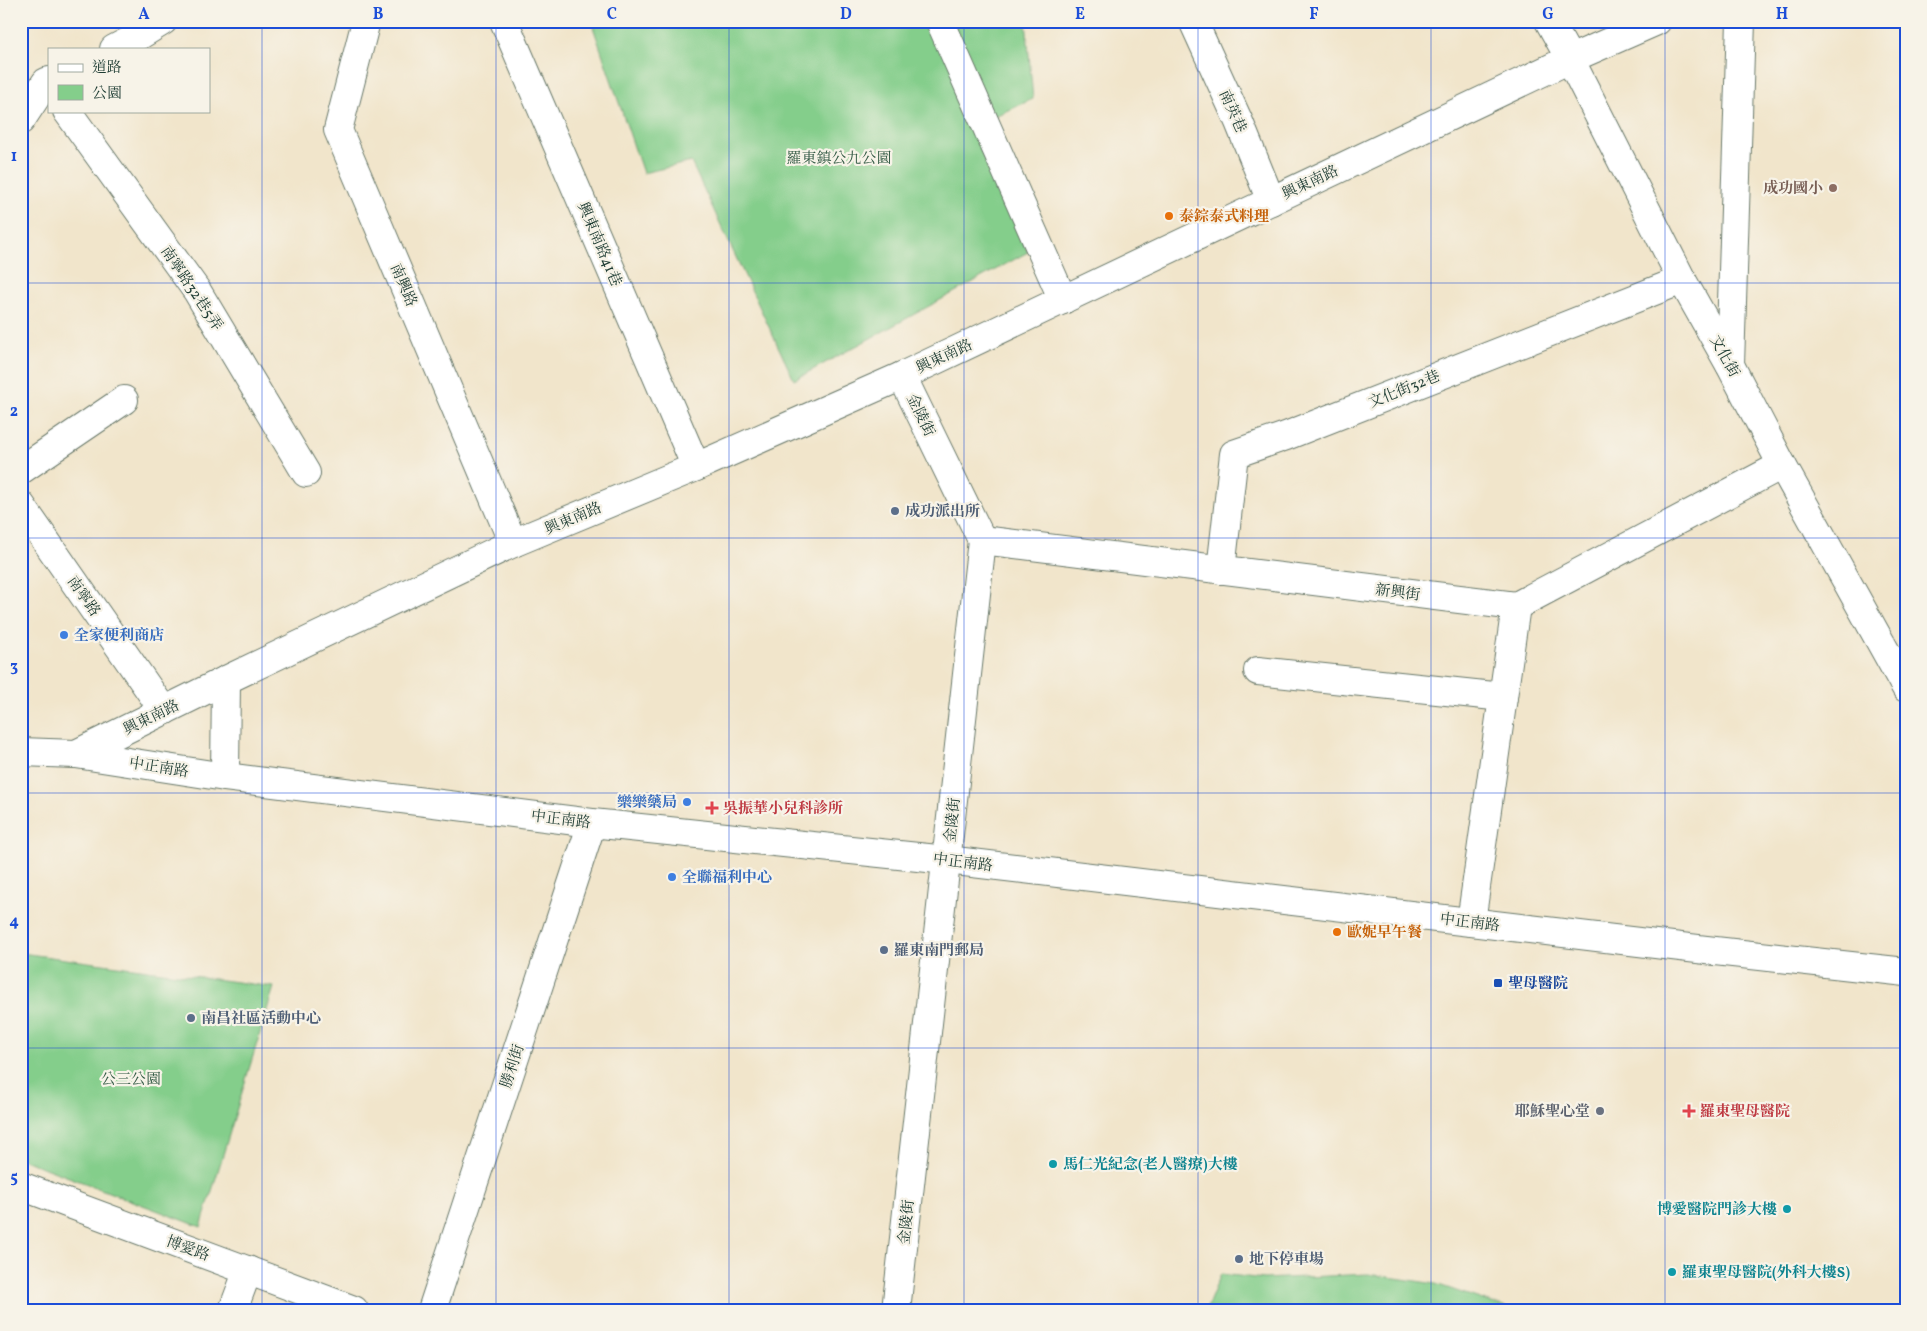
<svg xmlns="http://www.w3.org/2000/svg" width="1927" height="1331" font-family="Vollkorn,'Noto Serif TC',serif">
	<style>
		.green { fill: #84ce8b; stroke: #528660 }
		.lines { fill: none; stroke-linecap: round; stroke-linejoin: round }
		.minor-casing { stroke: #687869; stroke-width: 30 }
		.minor { stroke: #fff; stroke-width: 28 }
		.grid { fill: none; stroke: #1d4ed8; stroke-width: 1; stroke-opacity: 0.55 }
		.education-dot { fill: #8d6e63; stroke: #f7f3e8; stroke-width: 2 }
		.food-dot { fill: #e8710a; stroke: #f7f3e8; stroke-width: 2 }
		.service-dot { fill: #5c6f8a; stroke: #f7f3e8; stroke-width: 2 }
		.shop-dot { fill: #3f7fe0; stroke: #f7f3e8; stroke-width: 2 }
		.health-dot { fill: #e0444e; stroke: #f7f3e8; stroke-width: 2 }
		.transit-dot { fill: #1a4fb4; stroke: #f7f3e8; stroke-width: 2 }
		.worship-dot { fill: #6b7280; stroke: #f7f3e8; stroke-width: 2 }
		.culture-dot { fill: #0f9aa8; stroke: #f7f3e8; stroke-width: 2 }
		.labels { text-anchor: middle; stroke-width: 4.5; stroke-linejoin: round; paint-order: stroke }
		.street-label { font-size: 15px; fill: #1f3d34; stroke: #f7f3e8 }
		.park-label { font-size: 15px; fill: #335a45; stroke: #f7f3e8 }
		.education-label { font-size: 15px; font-weight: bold; fill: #785e54; stroke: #f7f3e8; text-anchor: end }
		.food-label { font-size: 15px; font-weight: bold; fill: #c56008; stroke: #f7f3e8; text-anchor: start }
		.service-label { font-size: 15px; font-weight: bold; fill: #4e5e75; stroke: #f7f3e8; text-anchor: start }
		.shop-label { font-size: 15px; font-weight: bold; fill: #366cbe; stroke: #f7f3e8; text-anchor: start }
		.health-label { font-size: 15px; font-weight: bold; fill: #be3a42; stroke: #f7f3e8; text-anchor: start }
		.transit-label { font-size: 15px; font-weight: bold; fill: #164399; stroke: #f7f3e8; text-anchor: start }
		.worship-label { font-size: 15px; font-weight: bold; fill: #5b616d; stroke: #f7f3e8; text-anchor: end }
		.culture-label { font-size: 15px; font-weight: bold; fill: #0d838f; stroke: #f7f3e8; text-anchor: start }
		.neatline { fill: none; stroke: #1d4ed8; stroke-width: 2 }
		.grid-label { font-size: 16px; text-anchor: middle; font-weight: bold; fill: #1d4ed8 }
	</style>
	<rect width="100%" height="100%" fill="#f7f3e8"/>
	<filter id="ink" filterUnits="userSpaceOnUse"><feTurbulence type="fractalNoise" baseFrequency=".02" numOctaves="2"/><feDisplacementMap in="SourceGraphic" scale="10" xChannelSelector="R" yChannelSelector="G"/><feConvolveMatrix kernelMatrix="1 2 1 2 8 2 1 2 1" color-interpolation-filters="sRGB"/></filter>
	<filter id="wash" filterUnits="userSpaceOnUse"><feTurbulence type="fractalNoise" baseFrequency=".0096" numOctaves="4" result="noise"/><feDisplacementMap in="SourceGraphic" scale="20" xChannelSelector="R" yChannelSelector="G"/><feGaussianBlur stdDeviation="1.12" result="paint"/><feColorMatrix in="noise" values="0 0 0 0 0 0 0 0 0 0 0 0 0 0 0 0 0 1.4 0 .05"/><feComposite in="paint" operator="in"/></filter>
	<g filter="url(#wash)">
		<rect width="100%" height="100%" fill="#f1e5cb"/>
		<g class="green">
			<path d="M591 21H1026L1033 99 970 127 1028 252 794 380 691 162 643 173Z"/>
			<path d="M21 953 274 987 201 1227 21 1159Z"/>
			<path d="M1221 1274 1264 1279 1368 1274 1436 1284 1512 1310H1206Z"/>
		</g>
	</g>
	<g filter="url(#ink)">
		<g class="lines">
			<g class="minor-casing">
				<g id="minor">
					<path d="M366 21 338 130 513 543"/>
					<path d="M504 21 696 467"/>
					<path d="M940 21 1063 300"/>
					<path d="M1193 21 1239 122 1271 201"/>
					<path d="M1549 21 1570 59 1682 280 1730 365 1782 465 1906 688"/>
					<path d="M114 49 137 37 163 21"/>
					<path d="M67 111 197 291 306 473"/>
					<path d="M21 120 46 82 49 81"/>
					<path d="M1730 365 1741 21"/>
					<path d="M21 470 124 400"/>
					<path d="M21 505 164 711"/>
					<path d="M982 540 1516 606 1782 465"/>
					<path d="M1221 570 1234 454 1286 436 1682 280"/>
					<path d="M1258 671 1503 697"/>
					<path d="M21 752 76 754 225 777 592 823 947 860 1706 950 1906 972"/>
					<path d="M76 754 226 680 513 543 696 467 902 376 1570 59 1657 21"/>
					<path d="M225 777 226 680"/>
					<path d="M1471 922 1516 606"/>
					<path d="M21 1186 354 1310"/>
					<path d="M233 1310 248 1270"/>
					<path d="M432 1310 592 823"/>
					<path d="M896 1310 982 540 902 376"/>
				</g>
			</g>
			<use href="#minor" class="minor"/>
		</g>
	</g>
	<path class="grid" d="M262 21V1310M496 21V1310M729 21V1310M964 21V1310M1198 21V1310M1431 21V1310M1665 21V1310M21 283H1906M21 538H1906M21 793H1906M21 1048H1906"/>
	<circle class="education-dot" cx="1833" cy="188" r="5"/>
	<g class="food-dot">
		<circle cx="1169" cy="216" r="5"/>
		<circle cx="1337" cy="932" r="5"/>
	</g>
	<g class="service-dot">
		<circle cx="895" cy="511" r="5"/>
		<circle cx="884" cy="950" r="5"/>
		<circle cx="191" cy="1018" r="5"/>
		<circle cx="1239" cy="1259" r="5"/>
	</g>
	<g class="shop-dot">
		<circle cx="64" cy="635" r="5"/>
		<circle cx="687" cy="802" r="5"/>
		<circle cx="672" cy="877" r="5"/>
	</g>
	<g class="health-dot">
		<path d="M709.5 800.5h5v5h5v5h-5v5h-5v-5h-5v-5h5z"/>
		<path d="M1686.5 1103.5h5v5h5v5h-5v5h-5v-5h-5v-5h5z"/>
	</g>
	<rect class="transit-dot" x="1493" y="978" width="10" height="10" rx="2.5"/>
	<circle class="worship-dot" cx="1600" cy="1111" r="5"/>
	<g class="culture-dot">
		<circle cx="1053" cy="1164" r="5"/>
		<circle cx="1787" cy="1209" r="5"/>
		<circle cx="1672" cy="1272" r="5"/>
	</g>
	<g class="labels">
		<g class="street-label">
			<text transform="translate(1233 111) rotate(66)" y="5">南英巷</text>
			<text transform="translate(1310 182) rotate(-25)" y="5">興東南路</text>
			<text transform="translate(600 244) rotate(67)" y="5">興東南路41巷</text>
			<text transform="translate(404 285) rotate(67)" y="5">南興路</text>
			<text transform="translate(192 288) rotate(56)" y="5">南寧路32巷5弄</text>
			<text transform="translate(944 356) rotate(-25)" y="5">興東南路</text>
			<text transform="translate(1725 356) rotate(61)" y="5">文化街</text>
			<text transform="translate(1404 389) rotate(-22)" y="5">文化街32巷</text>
			<text transform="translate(921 415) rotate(64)" y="5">金陵街</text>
			<text transform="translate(573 518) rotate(-23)" y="5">興東南路</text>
			<text transform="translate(1398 592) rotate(7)" y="5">新興街</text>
			<text transform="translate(84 596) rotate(55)" y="5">南寧路</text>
			<text transform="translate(151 717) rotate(-26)" y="5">興東南路</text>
			<text transform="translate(159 767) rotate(9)" y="5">中正南路</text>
			<text transform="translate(561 819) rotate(7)" y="5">中正南路</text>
			<text transform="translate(952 820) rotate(-84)" y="5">金陵街</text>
			<text transform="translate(963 862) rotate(7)" y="5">中正南路</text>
			<text transform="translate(1470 922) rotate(7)" y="5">中正南路</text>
			<text transform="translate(512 1066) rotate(-72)" y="5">勝利街</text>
			<text transform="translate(906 1222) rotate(-84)" y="5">金陵街</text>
			<text transform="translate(188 1248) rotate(20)" y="5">博愛路</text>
		</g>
		<g class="park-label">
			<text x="839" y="163">羅東鎮公九公園</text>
			<text x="131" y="1084">公三公園</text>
		</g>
		<g class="education-label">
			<text x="1823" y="193">成功國小</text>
		</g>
		<g class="food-label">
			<text x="1179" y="221">泰錝泰式料理</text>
			<text x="1347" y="937">歐妮早午餐</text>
		</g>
		<g class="service-label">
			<text x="905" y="516">成功派出所</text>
			<text x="894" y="955">羅東南門郵局</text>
			<text x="201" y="1023">南昌社區活動中心</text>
			<text x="1249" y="1264">地下停車場</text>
		</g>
		<g class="shop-label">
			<text x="74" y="640">全家便利商店</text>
			<text x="677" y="807" text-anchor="end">樂樂藥局</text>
			<text x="682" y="882">全聯福利中心</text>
		</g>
		<g class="health-label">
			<text x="723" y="813">吳振華小兒科診所</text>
			<text x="1700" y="1116">羅東聖母醫院</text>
		</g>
		<g class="transit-label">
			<text x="1508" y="988">聖母醫院</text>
		</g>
		<g class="worship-label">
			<text x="1590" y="1116">耶穌聖心堂</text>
		</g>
		<g class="culture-label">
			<text x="1063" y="1169">馬仁光紀念(老人醫療)大樓</text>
			<text x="1777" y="1214" text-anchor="end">博愛醫院門診大樓</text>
			<text x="1682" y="1277">羅東聖母醫院(外科大樓S)</text>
		</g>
	</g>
	<rect width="1927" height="1331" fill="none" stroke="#f7f3e8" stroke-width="55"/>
	<rect x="48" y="48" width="162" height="65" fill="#f7f3e8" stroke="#a1aaa0"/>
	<rect x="58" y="64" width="25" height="8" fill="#ffffff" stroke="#a1aaa0"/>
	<text x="92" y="72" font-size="15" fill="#1f3d34">道路</text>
	<rect x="58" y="85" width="25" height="15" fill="#84ce8b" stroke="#a1aaa0"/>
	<text x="92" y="98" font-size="15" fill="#1f3d34">公園</text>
	<rect x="28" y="28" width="1872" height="1276" class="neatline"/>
	<g class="grid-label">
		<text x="144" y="19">A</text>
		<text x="378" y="19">B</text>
		<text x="612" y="19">C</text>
		<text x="846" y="19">D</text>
		<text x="1080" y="19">E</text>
		<text x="1314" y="19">F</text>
		<text x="1548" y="19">G</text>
		<text x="1782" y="19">H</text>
		<text x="14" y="161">1</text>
		<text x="14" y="416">2</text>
		<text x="14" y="671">3</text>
		<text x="14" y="926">4</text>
		<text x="14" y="1182">5</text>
	</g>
</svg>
